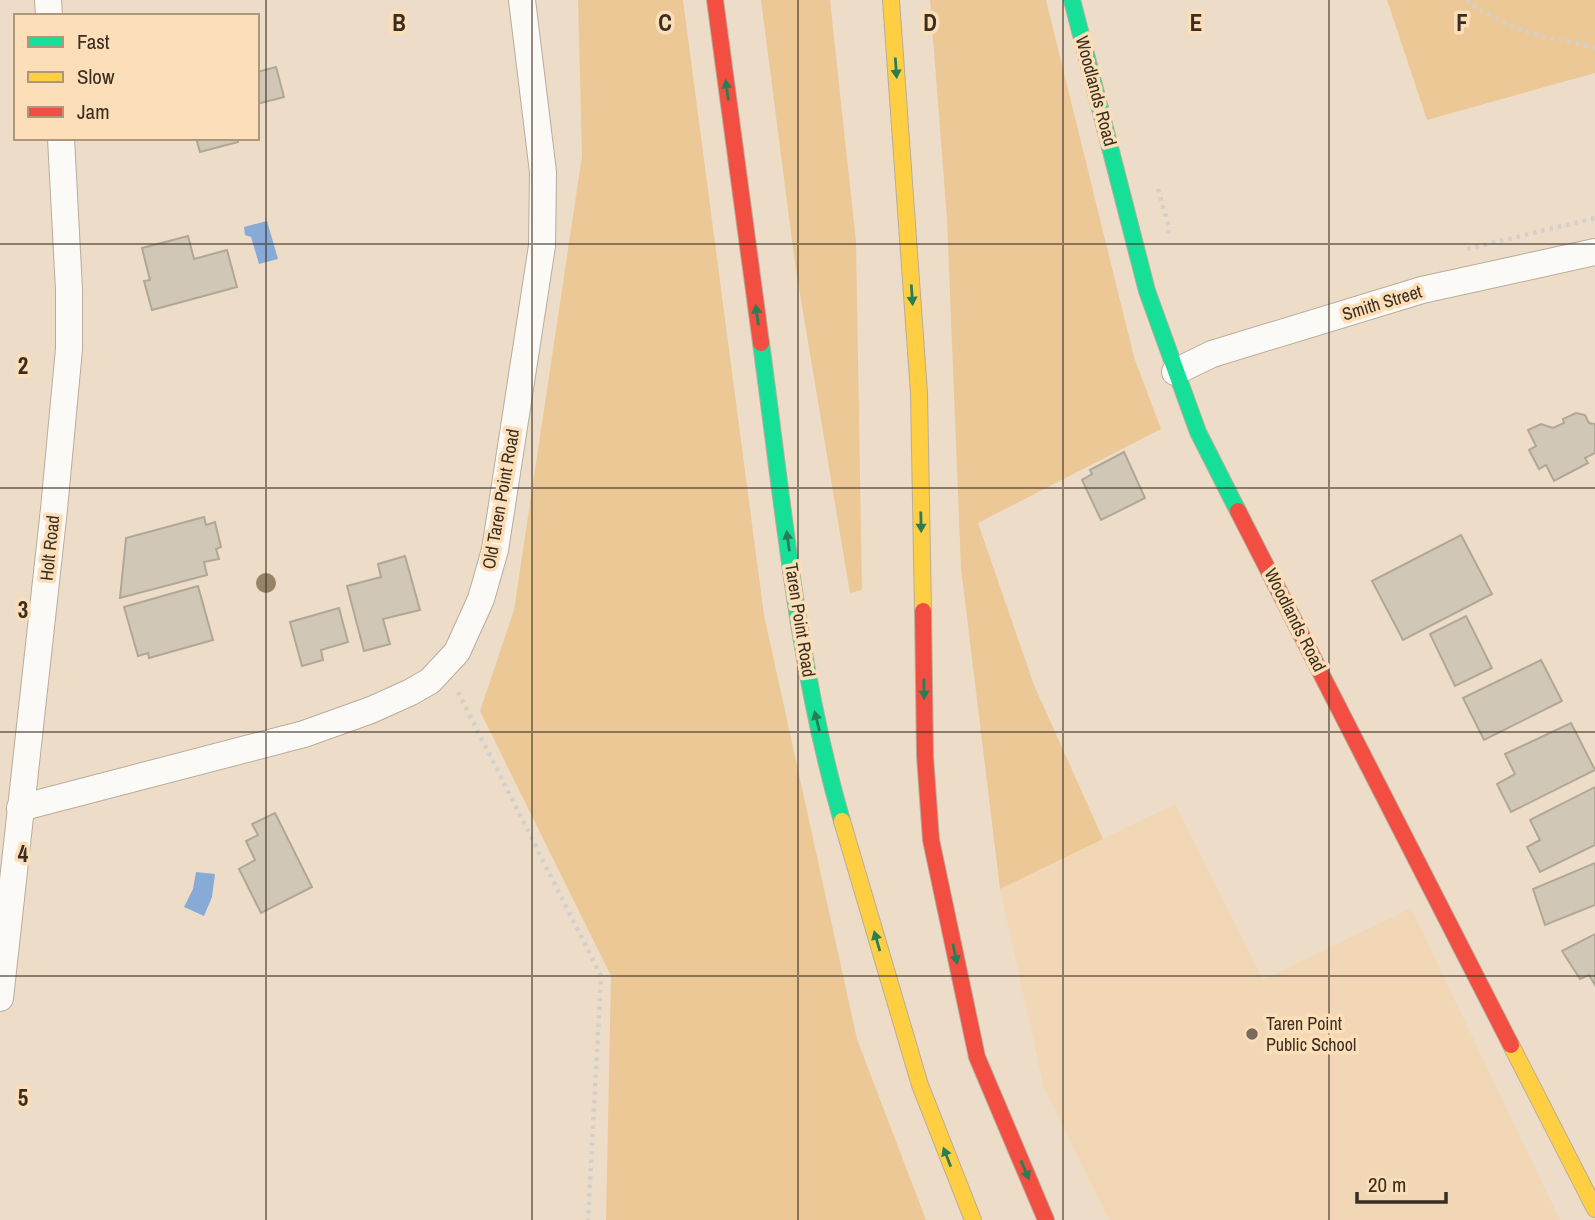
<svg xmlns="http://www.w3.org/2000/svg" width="1595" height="1220" font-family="'Archivo Narrow',sans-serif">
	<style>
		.built { fill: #f1d7b5 }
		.green { fill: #ecc897 }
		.water { fill: #87abd6 }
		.building { fill: #d1c7b6; stroke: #b0a796; stroke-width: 2 }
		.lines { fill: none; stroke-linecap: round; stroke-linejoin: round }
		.street-casing { stroke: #b9ac9c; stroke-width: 28 }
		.fast-casing { stroke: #b9ac9c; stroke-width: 18 }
		.slow-casing { stroke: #b9ac9c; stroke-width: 18 }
		.jam-casing { stroke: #b9ac9c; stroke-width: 18 }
		.path { stroke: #d4cfca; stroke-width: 4.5; stroke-dasharray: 3.5 5; stroke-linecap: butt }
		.street { stroke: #fcfaf7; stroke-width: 26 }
		.fast { stroke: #16e098; stroke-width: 16 }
		.slow { stroke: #ffcf43; stroke-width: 16 }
		.jam { stroke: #f24e42; stroke-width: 16 }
		.tree { fill: #978366 }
		.oneway { fill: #2a7e56 }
		.grid { fill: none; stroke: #3a2e20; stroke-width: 2; stroke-opacity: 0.55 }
		.poi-dot { fill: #796b5b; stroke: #fcdfb9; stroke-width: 2.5 }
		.labels { text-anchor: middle; stroke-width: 7; stroke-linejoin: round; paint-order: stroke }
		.street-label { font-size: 18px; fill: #3a2e20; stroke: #fcdfb9 }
		.poi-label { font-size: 18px; fill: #3a2e20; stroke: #fcdfb9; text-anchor: start }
		.grid-label { font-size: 23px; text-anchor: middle; font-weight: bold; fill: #3a2e20; stroke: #fcdfb9; stroke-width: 7; stroke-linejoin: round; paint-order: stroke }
	</style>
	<rect width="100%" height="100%" fill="#edddc8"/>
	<path class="built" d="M1175 804 1263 980 1411 908 1560 1220H1109L1044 1088 1000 889Z"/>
	<g class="green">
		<path d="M578 0H683L764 615 857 1039 926 1220H606L611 976 480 711 514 610 582 156Z"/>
		<path d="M761 0H830L856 242 862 590 850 593 795 264Z"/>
		<path d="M930 0H1046L1134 357 1161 429 978 523 1034 685 1103 839 1000 889 961 568 947 219Z"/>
		<path d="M1387 0H1595V73L1427 120Z"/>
	</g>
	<g class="water">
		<path d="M267 221 278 259 259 264 251 237 245 235 244 227Z"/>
		<path d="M196 872 215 874 212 897 204 916 184 907 193 889Z"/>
	</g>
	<g class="building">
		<path d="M276 67 284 97 257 104V72Z"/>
		<path d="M196 138H237L238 142 200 152Z"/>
		<path d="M188 236 194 259 227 250 237 287 152 310 144 281 150 280 142 248Z"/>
		<path d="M1576 413 1585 415 1589 423 1595 424V453L1585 458 1588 463 1554 481 1546 465 1539 469 1529 450 1536 446 1528 430 1541 424 1553 428 1564 423 1563 419Z"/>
		<path d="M1124 452 1145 498 1101 520 1082 480 1092 474 1090 470Z"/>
		<path d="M204 517 206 525 215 522 221 547 216 549 219 559 204 562 207 575 120 598 126 538Z"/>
		<path d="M1461 535 1492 594 1403 640 1372 581Z"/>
		<path d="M405 556 420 610 383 619 390 644 364 651 347 586 381 577 378 564Z"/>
		<path d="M198 586 213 640 149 658 148 653 138 656 124 607Z"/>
		<path d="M339 608 348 642 321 650 323 660 302 666 290 622Z"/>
		<path d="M1466 616 1492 668 1455 686 1430 634Z"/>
		<path d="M1541 660 1562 701 1484 740 1463 698Z"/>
		<path d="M1571 723 1595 770 1511 812 1497 784 1515 774 1505 754Z"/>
		<path d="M1595 787V845L1540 872 1527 847 1540 840 1530 820Z"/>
		<path d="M275 813 312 887 261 913 239 869 255 860 246 841 258 835 252 824Z"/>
		<path d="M1595 863V905L1545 925 1533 889Z"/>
		<path d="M1595 934V985L1589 975 1580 979 1562 951Z"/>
	</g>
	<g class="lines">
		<g class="street-casing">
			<g id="street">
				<path d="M48 0 49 16"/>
				<path d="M1175 372 1212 354 1422 290 1595 252"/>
				<path d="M20 808 304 734 371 710 411 692 430 681 457 652 481 599 495 550 542 246 543 172 522 0"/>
				<path d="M0 998 54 509 69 349V290L61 138"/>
			</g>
		</g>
		<g class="fast-casing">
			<g id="fast">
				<path d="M1072 0 1147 291 1198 432 1238 511"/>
				<path d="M761 343C783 503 797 666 842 821"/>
			</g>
		</g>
		<g class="slow-casing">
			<g id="slow">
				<path d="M891 0 919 393 923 611"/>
				<path d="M842 821 920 1085 973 1220"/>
				<path d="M1511 1045 1595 1209"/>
			</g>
		</g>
		<g class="jam-casing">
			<g id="jam">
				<path d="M715 0 761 343"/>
				<path d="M1238 511 1511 1045"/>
				<path d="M923 611 925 756 931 840 977 1057 1046 1220"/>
			</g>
		</g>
		<g class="path">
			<path d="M1466 0C1489 17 1513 28 1541 36 1559 41 1577 42 1595 48"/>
			<path d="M1158 189 1169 228 1168 235"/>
			<path d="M1467 249 1595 218"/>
			<path d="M458 692 601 976 588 1220"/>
		</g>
		<use href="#street" class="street"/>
		<use href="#fast" class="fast"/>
		<use href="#slow" class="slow"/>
		<use href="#jam" class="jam"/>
	</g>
	<circle class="tree" cx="266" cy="583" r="10"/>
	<defs><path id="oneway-solid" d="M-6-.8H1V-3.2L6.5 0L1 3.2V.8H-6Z" transform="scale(1.75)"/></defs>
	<g class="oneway">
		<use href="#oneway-solid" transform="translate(896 68) rotate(86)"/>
		<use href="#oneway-solid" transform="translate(727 90) rotate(-98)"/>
		<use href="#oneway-solid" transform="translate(912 295) rotate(86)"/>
		<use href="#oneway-solid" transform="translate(757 315) rotate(-98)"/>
		<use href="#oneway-solid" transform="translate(921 522) rotate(89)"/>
		<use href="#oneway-solid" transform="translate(788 541) rotate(-98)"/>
		<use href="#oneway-solid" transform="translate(924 689) rotate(89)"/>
		<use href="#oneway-solid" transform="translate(817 721) rotate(-104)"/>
		<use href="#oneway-solid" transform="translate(877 941) rotate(-106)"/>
		<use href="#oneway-solid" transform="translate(955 954) rotate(78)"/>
		<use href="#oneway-solid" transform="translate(947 1157) rotate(-111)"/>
		<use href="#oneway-solid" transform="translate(1025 1170) rotate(67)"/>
	</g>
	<path class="grid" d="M266 0V1220M532 0V1220M798 0V1220M1063 0V1220M1329 0V1220M0 244H1595M0 488H1595M0 732H1595M0 976H1595"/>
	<circle class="poi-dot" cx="1252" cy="1034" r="7"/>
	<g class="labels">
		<g class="street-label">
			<text transform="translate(1096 91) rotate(75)" y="6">Woodlands Road</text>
			<text transform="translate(1382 303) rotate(-17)" y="6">Smith Street</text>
			<text transform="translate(501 499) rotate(-80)" y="6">Old Taren Point Road</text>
			<text transform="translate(50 548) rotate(-84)" y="6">Holt Road</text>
			<text transform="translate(800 620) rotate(81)" y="6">Taren Point Road</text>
			<text transform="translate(1295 620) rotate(63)" y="6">Woodlands Road</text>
		</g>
		<g class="poi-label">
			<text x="1266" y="1030">Taren Point<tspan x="1266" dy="21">Public School</tspan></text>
		</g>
	</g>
	<g class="grid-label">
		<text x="399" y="31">B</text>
		<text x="665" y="31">C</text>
		<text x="930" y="31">D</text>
		<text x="1196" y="31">E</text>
		<text x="1462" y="31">F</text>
		<text x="23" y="374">2</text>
		<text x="23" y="618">3</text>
		<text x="23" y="862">4</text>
		<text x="23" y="1106">5</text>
	</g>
	<rect x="14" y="14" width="245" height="126" fill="#fcdfb9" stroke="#ae987c" stroke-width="2"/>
	<rect x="28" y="37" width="35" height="10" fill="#16e098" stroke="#ae987c" stroke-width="2"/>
	<text x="77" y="49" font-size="21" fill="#3a2e20">Fast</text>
	<rect x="28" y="72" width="35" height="10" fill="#ffcf43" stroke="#ae987c" stroke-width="2"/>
	<text x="77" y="84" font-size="21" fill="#3a2e20">Slow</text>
	<rect x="28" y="107" width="35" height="10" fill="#f24e42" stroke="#ae987c" stroke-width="2"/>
	<text x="77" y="119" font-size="21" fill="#3a2e20">Jam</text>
	<path d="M1357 1192v10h89v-10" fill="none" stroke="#3a2e20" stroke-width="3.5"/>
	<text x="1368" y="1192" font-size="21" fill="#3a2e20" stroke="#fcdfb9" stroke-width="5" paint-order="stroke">20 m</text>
</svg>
